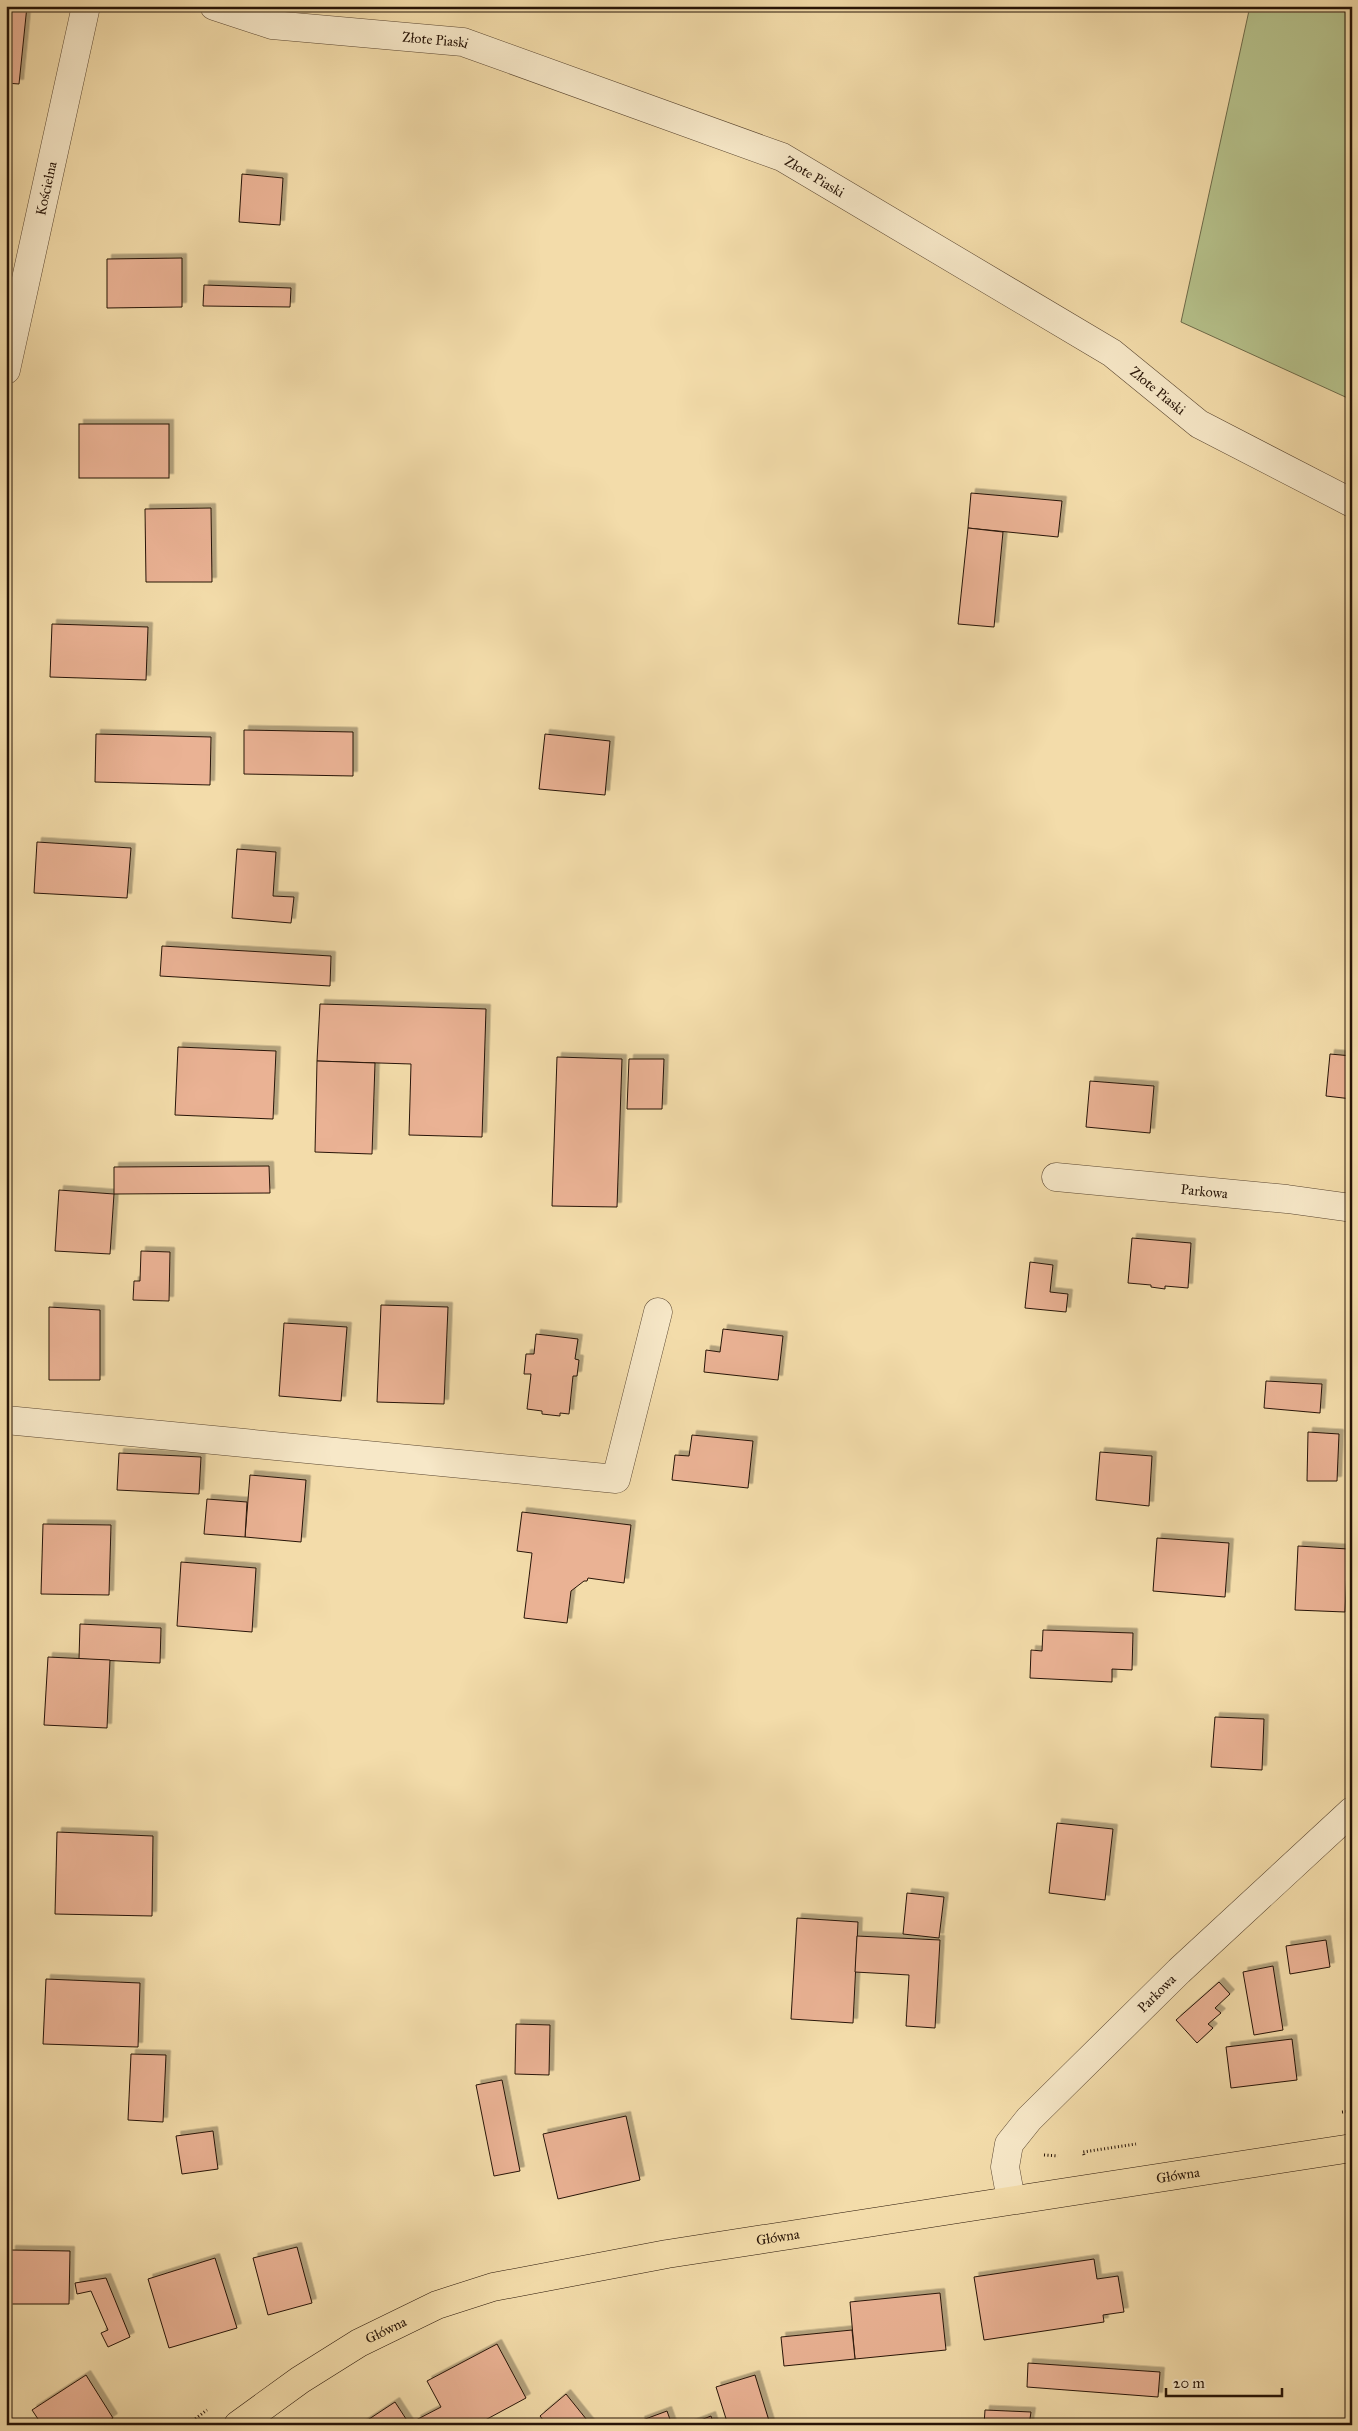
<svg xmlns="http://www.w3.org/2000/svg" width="1358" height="2431" font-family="'IM FELL Great Primer',serif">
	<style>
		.green { fill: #b6c28c; stroke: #6e6b4a }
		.building { fill: #eab294; stroke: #271407; filter: url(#shadow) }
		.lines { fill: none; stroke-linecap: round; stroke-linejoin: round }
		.minor-casing { stroke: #5a4630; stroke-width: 29 }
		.major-casing { stroke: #271407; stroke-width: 29 }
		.path { stroke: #271407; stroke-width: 3; stroke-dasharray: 1 2.5; stroke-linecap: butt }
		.minor { stroke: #f7e8c8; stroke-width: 28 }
		.major { stroke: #f3dcaa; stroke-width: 28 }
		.labels { text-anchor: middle; stroke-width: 4.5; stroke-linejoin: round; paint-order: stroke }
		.street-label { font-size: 14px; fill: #271407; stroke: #f7e8c8 }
	</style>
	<defs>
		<filter id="shadow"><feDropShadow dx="4.5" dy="-4.5" stdDeviation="0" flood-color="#0004"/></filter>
	</defs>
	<rect width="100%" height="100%" fill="#f3dcaa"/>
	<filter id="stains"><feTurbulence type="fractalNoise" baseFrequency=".004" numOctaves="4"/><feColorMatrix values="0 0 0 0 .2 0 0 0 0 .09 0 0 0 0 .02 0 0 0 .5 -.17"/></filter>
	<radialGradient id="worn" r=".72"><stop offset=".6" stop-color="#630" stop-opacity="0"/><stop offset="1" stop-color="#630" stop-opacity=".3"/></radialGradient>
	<path class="green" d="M1250 6H1352V400L1181 322Z"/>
	<g class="building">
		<path d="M6 6H27L19 84 6 83Z"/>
		<path d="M242 174 283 178 280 225 239 222Z"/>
		<path d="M182 258V307L107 308V259Z"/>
		<path d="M204 285 291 288 290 307 203 306Z"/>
		<rect x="79" y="424" width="90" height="54"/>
		<path d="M971 493 1062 501 1058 537 968 528Z"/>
		<path d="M211 508 212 582H146L145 509Z"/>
		<path d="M968 528 1003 532 994 627 958 624Z"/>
		<path d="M52 624 148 627 146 680 50 677Z"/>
		<path d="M244 730 353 732V776L244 774Z"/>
		<path d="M96 734 211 737 210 785 95 782Z"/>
		<path d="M545 734 610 741 605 795 539 789Z"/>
		<path d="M37 842 131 848 127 898 34 893Z"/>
		<path d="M237 849 276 852 273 896 294 897 291 923 232 918Z"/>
		<path d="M162 946 331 956 330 986 160 976Z"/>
		<path d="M320 1004 486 1009 482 1137 409 1135 411 1064 317 1061Z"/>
		<path d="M178 1047 276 1051 273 1119 175 1115Z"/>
		<path d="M1330 1054 1352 1056V1099L1326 1096Z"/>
		<path d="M557 1057 622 1059 617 1207 552 1206Z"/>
		<path d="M629 1059H664L662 1109H627Z"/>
		<path d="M317 1061 375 1063 372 1154 315 1152Z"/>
		<path d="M1090 1081 1154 1086 1150 1133 1086 1127Z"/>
		<path d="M269 1166 270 1193 114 1194V1167Z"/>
		<path d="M59 1190 114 1194 110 1254 55 1251Z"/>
		<path d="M1132 1238 1191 1243 1188 1288 1165 1286V1289L1151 1287V1285L1128 1283Z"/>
		<path d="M141 1251 170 1252 169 1301 133 1300 134 1281H140Z"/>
		<path d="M1030 1262 1053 1265 1050 1292 1068 1294 1066 1312 1025 1308Z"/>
		<path d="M381 1305 448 1307 444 1404 377 1402Z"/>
		<path d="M49 1307 100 1310V1380H49Z"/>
		<path d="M284 1323 347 1327 341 1401 279 1396Z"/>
		<path d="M723 1329 783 1336 778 1380 704 1372 706 1350 720 1352Z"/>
		<path d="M536 1334 578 1339 575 1359 579 1360 577 1376H573L569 1414 560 1413V1416L542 1414V1411L527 1409 531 1374H524L526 1354H534Z"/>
		<path d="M1266 1381 1322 1384 1320 1413 1264 1408Z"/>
		<path d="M1308 1432 1339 1434 1337 1481H1307Z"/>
		<path d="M692 1435 753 1441 748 1488 672 1480 675 1455 689 1456Z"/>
		<path d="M1100 1452 1152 1456 1149 1506 1096 1500Z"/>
		<path d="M119 1453 201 1457 199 1494 117 1490Z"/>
		<path d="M250 1475 306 1480 301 1542 245 1537Z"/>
		<path d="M207 1499 247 1502 245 1537 204 1534Z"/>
		<path d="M522 1512 631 1525 624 1583 588 1578 587 1581H584L571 1591 567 1623 524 1618 532 1553 517 1551Z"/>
		<path d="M43 1524 111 1525 109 1595 41 1594Z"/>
		<path d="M1157 1538 1229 1543 1225 1597 1153 1591Z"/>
		<path d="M1298 1546 1348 1549 1345 1612 1295 1610Z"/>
		<path d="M181 1562 256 1568 252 1632 177 1626Z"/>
		<path d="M80 1624 161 1628 160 1663 79 1659Z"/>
		<path d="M1043 1630 1133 1633 1132 1670 1112 1669V1682L1030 1678 1031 1650 1042 1651Z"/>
		<path d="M48 1657 110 1660 107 1728 44 1725Z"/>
		<path d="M1215 1717 1264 1719 1262 1770 1211 1767Z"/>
		<path d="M1057 1823 1113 1829 1105 1900 1049 1893Z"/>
		<path d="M57 1832 153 1836 152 1916 55 1914Z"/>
		<path d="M907 1893 944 1897 939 1938 903 1934Z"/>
		<path d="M797 1918 858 1922 853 2023 791 2019Z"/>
		<path d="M857 1936 940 1940 935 2028 906 2026 909 1975 855 1972Z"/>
		<path d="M1326 1940 1330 1967 1290 1974 1286 1946Z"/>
		<path d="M1273 1966 1283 2030 1254 2035 1243 1972Z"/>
		<path d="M46 1979 140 1983 138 2047 43 2044Z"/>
		<path d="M1219 1982 1230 1994 1215 2008 1221 2013 1208 2024 1213 2028 1197 2043 1176 2020Z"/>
		<path d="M516 2024 550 2025 549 2075 515 2074Z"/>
		<path d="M1292 2039 1297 2080 1231 2088 1226 2047Z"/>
		<path d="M131 2054 166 2055 163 2122 128 2120Z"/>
		<path d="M502 2080 520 2171 494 2176 476 2085Z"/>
		<path d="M626 2116 640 2180 558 2199 543 2134Z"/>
		<path d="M213 2131 218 2169 182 2174 176 2136Z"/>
		<path d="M297 2247 312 2303 268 2315 253 2258Z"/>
		<path d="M11 2250 70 2251 69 2304H10Z"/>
		<path d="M215 2258 237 2328 169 2348 148 2279Z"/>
		<path d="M1094 2259 1097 2279 1118 2276 1124 2312 1103 2315 1104 2322 984 2340 974 2277Z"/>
		<path d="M106 2278 130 2337 108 2347 101 2333 108 2330 91 2291 77 2294 75 2283Z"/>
		<path d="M940 2293 946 2350 855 2359 850 2302Z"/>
		<path d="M852 2330 855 2359 784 2366 781 2337Z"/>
		<path d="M497 2344 526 2398 476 2425H418L416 2420 441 2407 427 2381Z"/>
		<path d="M1028 2363 1160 2372 1158 2397 1027 2387Z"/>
		<path d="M86 2375 113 2418 103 2425H42L32 2410Z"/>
		<path d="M755 2375 770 2424 728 2425 716 2387Z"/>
		<path d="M566 2394 591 2425H547L540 2416Z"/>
		<path d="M395 2402 410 2425H360Z"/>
		<path d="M985 2410 1031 2412 1029 2425H984Z"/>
		<path d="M667 2411 672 2425H641L640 2421Z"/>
		<path d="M711 2416 714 2425H688Z"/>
	</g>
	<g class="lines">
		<g class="minor-casing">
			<g id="minor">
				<path id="s1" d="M214 6 272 25 463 42 782 157 1112 353 1199 424 1352 503"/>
				<path id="s2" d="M6 370 86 6"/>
				<path id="s3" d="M1056 1177 1287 1199 1352 1208"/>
				<path d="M6 1420 616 1479 658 1312"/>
				<path id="s4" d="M1011 2200 1005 2167 1009 2144 1029 2119 1179 1971 1352 1811"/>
			</g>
		</g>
		<g class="major-casing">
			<g id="major">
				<path id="s5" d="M238 2425 300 2380 359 2343 437 2305 493 2287 667 2254 1352 2148"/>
			</g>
		</g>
		<g class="path">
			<path d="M1342 2112 1352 2111"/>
			<path d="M1044 2155 1058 2156"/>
			<path d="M1084 2155 1083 2152 1136 2144"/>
			<path d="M187 2425 207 2410"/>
		</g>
		<use href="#minor" class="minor"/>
		<use href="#major" class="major"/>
	</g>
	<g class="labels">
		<g class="street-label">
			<text dy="5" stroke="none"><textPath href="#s1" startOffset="225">Złote Piaski</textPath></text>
			<text dy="5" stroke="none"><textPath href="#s1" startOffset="630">Złote Piaski</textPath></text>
			<text dy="5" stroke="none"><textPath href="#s2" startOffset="186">Kościelna</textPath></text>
			<text dy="5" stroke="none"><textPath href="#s1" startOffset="1035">Złote Piaski</textPath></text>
			<text dy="5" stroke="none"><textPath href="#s3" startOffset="149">Parkowa</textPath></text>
			<text dy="5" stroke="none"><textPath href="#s4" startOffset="268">Parkowa</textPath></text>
			<text dy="5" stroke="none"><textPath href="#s5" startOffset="986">Główna</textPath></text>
			<text dy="5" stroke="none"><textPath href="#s5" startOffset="581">Główna</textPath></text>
			<text dy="5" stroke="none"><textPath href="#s5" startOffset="176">Główna</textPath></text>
		</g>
	</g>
	<rect width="1358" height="2431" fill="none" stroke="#f3dcaa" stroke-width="25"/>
	<rect x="8" y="8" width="1343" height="2416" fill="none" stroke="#271407" stroke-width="2.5"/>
	<rect x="12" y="12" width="1333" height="2406" fill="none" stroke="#271407"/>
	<path d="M1166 2388v8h116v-8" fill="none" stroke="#271407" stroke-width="2.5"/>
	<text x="1173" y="2388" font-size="15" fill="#271407" stroke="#f7e8c8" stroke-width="4" paint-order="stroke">20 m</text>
	<rect width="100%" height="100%" filter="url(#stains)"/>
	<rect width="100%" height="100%" fill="url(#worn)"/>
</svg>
